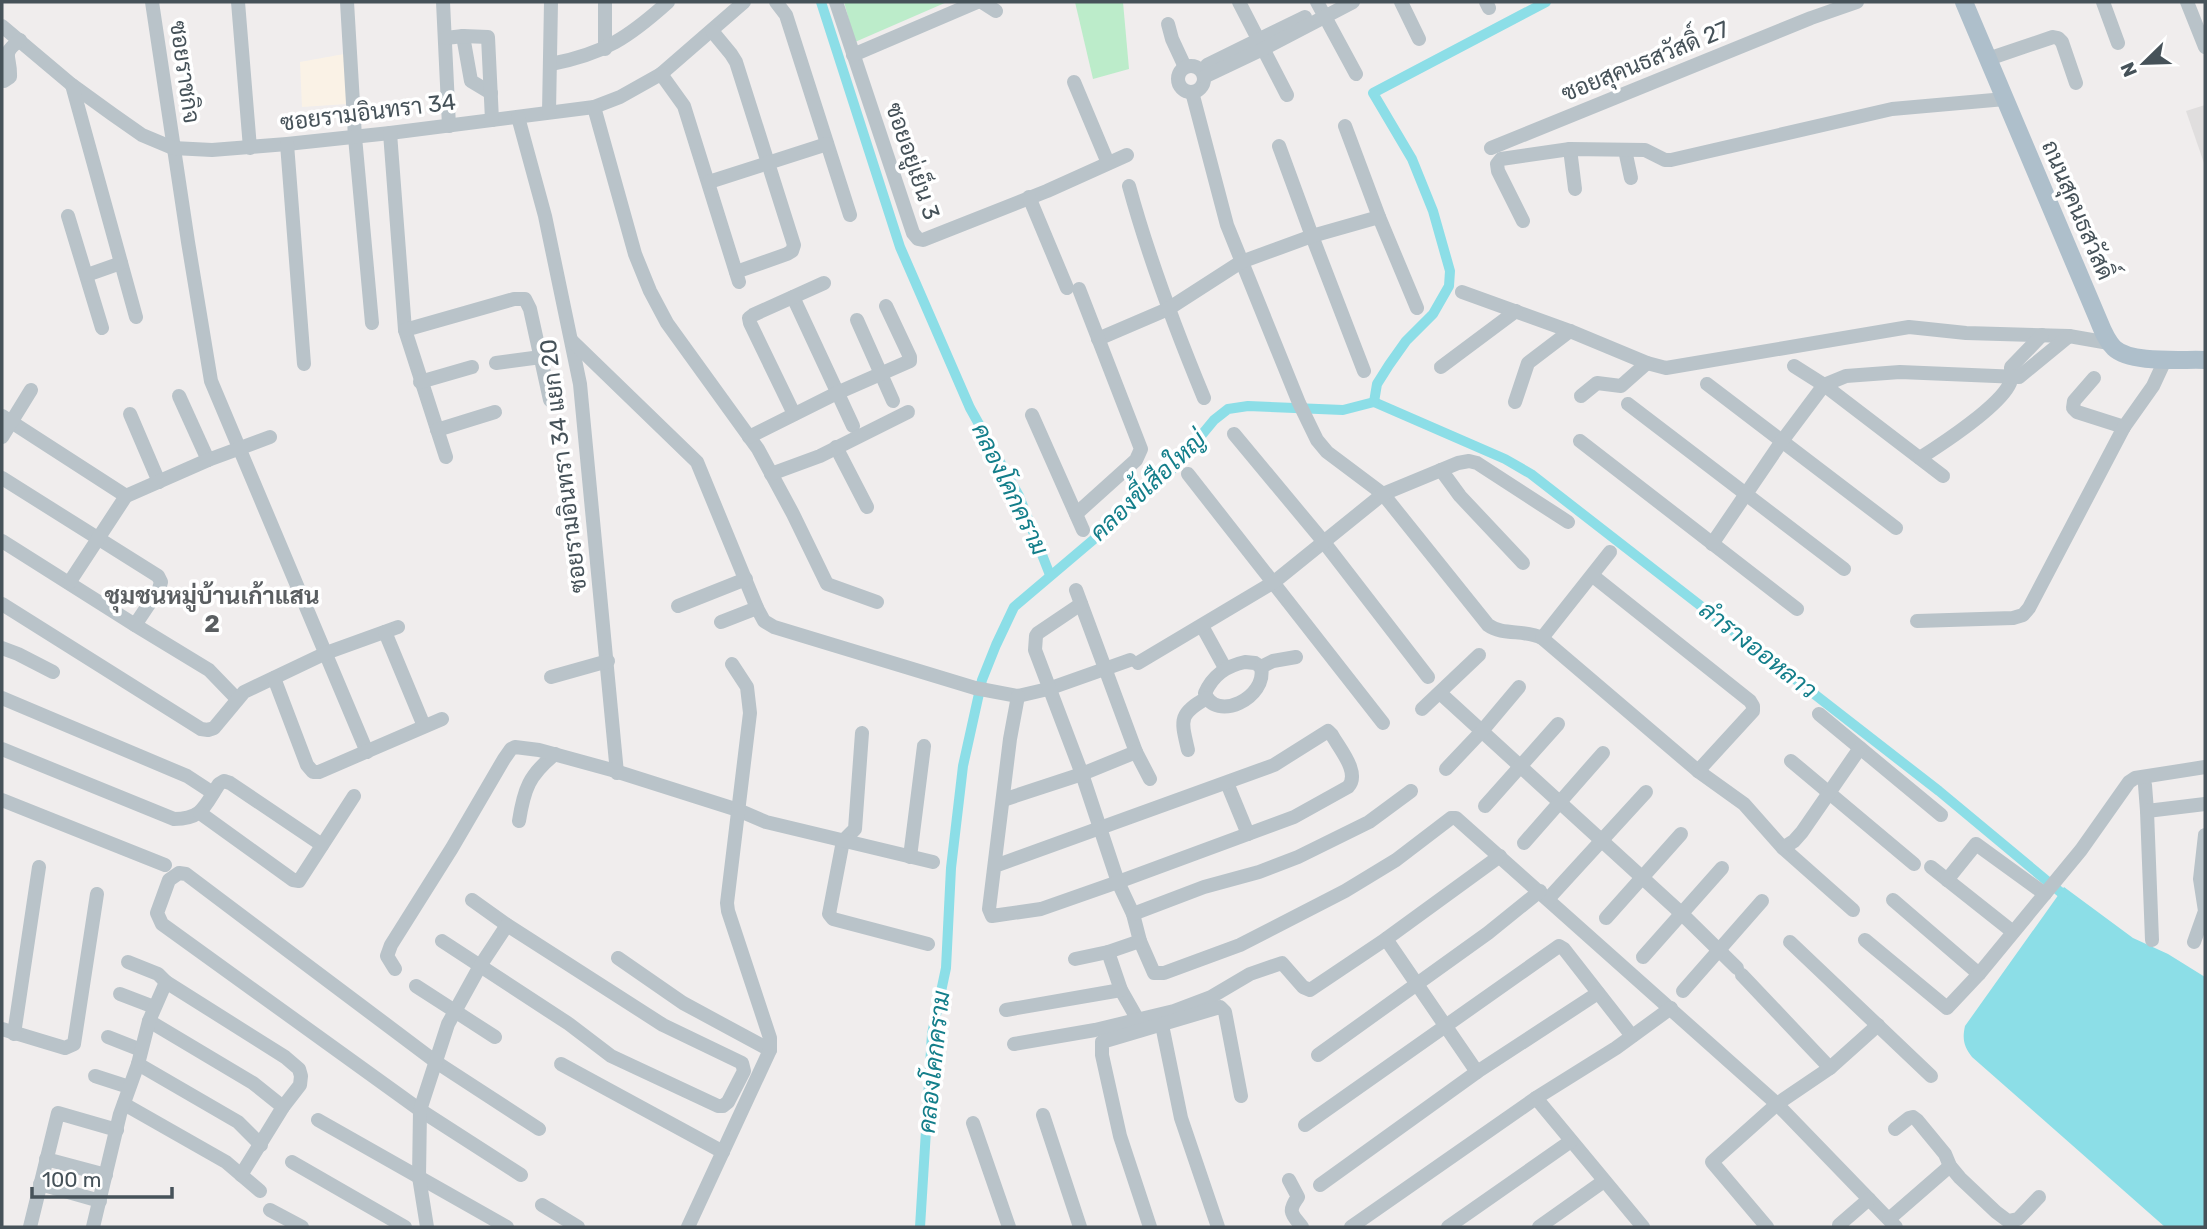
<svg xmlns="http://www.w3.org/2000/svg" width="2207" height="1229" font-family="Rubik,Sarabun,sans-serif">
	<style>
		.commercial { fill: #faf2e6 }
		.education { fill: #e0dede }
		.green { fill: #bcecca }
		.water { fill: #8cdee7 }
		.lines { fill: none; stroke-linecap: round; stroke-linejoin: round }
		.canal { stroke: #8cdee7; stroke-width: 10 }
		.minor { stroke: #b9c3c9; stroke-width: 14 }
		.major { stroke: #aebfcb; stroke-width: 18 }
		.labels { text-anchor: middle; stroke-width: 7; stroke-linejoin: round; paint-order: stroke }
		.street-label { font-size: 23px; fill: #465259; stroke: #fff }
		.water-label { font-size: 24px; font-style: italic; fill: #137e8a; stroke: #fff }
		.neighbourhood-label { font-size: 24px; font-weight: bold; fill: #5a5e61; stroke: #fff }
	</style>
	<rect width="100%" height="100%" fill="#f0eded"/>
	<path class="commercial" d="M344 54 347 104 302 107 300 62Z"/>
	<path class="education" d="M2205 105V166L2186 111Z"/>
	<g class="green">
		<path d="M844 2H947L855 42Z"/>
		<path d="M1075 2H1123L1129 69 1093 79Z"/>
	</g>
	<path class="water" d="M2064 887 2133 938 2168 954 2205 977V1227H2165L1972 1057C1964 1047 1962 1039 1965 1026Z"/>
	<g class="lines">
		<g class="canal">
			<path d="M821 2 900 247 970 408 1019 496 1050 575"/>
			<path d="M1374 402 1505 459 1531 474 1939 791 2070 900"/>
			<path d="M1374 402 1377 384 1389 365 1406 341 1433 314 1449 286 1450 271 1433 211 1412 159 1373 93 1546 2"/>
			<path d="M920 1227 932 1034 946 968 951 868 963 766 982 680 996 645 1014 607 1106 529 1153 484 1176 466 1214 420 1228 409 1248 406 1343 410 1374 402"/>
		</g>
		<g class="minor">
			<path d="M152 2 188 242 211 381 367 752"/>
			<path d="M238 2 250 148"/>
			<path d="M347 2 355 137 372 323"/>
			<path d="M443 2 449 126"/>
			<path d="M605 2V49"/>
			<path d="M776 2 786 15 850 215"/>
			<path d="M836 2 913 233 918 239 923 240 1047 191 1127 155"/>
			<path d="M982 2 996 11"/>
			<path d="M1239 2 1287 95"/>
			<path d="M1317 2 1356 74"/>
			<path d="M1401 2 1419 39"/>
			<path d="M1486 2 1489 8"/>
			<path d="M2103 2 2118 43"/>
			<path d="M2187 2 2205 47"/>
			<path d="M1168 24 1172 39 1185 67"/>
			<path d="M2 26 72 85 112 114 142 135 173 148 212 150 287 144 390 133 594 107 620 97 661 74 744 2"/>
			<path d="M712 31 731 54 736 62 794 245 792 251 787 254 736 272"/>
			<path d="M463 36 471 81 491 93"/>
			<path d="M446 38 463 36 488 37 492 120"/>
			<path d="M853 55 977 2"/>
			<path d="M1988 59 2053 37 2058 38 2062 42 2076 83"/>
			<path d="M551 64C604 54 629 37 668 2"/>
			<path d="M1207 65 1305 17"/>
			<circle cx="1191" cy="79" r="13"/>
			<path d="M661 74 684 106 739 282"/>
			<path d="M1204 77 1263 49 1353 2"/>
			<path d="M4 81 10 77C11 55 0 55 20 40"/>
			<path d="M1074 82 1108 163"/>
			<path d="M72 85 136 317"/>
			<path d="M1192 92 1227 225 1299 403 1317 440 1327 452 1383 494 1488 625C1503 636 1524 629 1542 638L1698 771 1744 804 1783 848 1853 910"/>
			<path d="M594 107 635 254 650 291 667 323 758 449 793 514 827 584 877 602"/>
			<path d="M549 112 551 2"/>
			<path d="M518 117 545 216 580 384 617 773"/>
			<path d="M1345 126 1379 217 1417 308"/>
			<path d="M390 133 405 330 446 457"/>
			<path d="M287 144 304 364"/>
			<path d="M1279 146 1312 236 1364 371"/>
			<path d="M1491 148 1811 18 1857 2"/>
			<path d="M1570 149 1575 189"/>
			<path d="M1625 150 1631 178"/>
			<path d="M709 182 827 144"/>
			<path d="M1129 186C1149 259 1175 328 1204 398"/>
			<path d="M1029 197 1067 288"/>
			<path d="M68 216 102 328"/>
			<path d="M1523 221 1498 171 1497 164 1501 159 1570 149 1645 150 1665 160H1671L1892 109 2005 99"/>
			<path d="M87 275 121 263"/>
			<path d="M1462 292 1570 331 1647 363 1666 368 1909 327 1966 333 2069 336 2109 343"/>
			<path d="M793 297 853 426"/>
			<path d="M857 320 893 401"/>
			<path d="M405 330 514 299H525L530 309 550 400"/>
			<path d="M1098 339 1168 309 1241 262 1312 236 1379 217"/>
			<path d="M572 341 697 462 757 608 764 621 774 627 975 688 1018 696 1048 689 1130 660"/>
			<path d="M496 363 541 357"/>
			<path d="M1794 366 1824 385 1943 476"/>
			<path d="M1441 367 1516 311"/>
			<path d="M2094 378 2074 401 2073 408 2077 412 2124 427"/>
			<path d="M420 382 472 367"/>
			<path d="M1707 384 1896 528"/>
			<path d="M179 396 208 460"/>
			<path d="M1581 396 1597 383 1621 386 1647 363"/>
			<path d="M1515 402 1528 363 1570 331"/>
			<path d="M1628 404 1844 569"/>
			<path d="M130 414 159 482"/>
			<path d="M794 414 750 323 749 318 753 315 824 283"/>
			<path d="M1032 415 1083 530"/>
			<path d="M2 416 126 496"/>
			<path d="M437 430 495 412"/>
			<path d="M1234 434 1323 541 1428 677"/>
			<path d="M2 437 31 390"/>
			<path d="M749 437 837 393 910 361V357L886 306"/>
			<path d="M1580 441 1797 609"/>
			<path d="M836 447 867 507"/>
			<path d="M1920 458C1942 444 2000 406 2010 383 2012 378 2011 372 2011 367L2042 335"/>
			<path d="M1441 470 1460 496 1523 563"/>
			<path d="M771 474 820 456 908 412"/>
			<path d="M1188 474 1383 723"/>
			<path d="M2 478 158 576 161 582 159 589 135 625"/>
			<path d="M1076 514 1136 460 1141 449 1079 289"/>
			<path d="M2 541 135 625 209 670 237 699"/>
			<path d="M1712 544 1782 441 1824 385 1846 376 1900 372 2019 377 2069 336"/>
			<path d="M1593 576 1750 701 1753 706V711L1698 771"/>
			<path d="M69 583 126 496 208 460 270 437"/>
			<path d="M1076 590 1136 752 1150 779"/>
			<path d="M2 604 201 729 208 730 214 728 244 692 326 653 398 627"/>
			<path d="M1081 604 1038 633 1036 636 1035 650 1082 774 1118 882 1133 914 1140 941 1154 973H1164L1240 945 1345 891 1396 860 1451 818H1456L1777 1104 1896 1227"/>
			<path d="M678 606 746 579"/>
			<path d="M1917 621 2013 618 2023 615 2029 608 2124 427 2153 386 2166 358"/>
			<path d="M721 622 757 608"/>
			<path d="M1202 626 1225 668"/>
			<path d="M385 632 424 726"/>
			<path d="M1542 638 1610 552"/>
			<path d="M2 648 18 654 53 672"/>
			<path d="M1245 662 1255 663 1261 667C1268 698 1215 723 1205 693 1213 675 1226 666 1245 662Z"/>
			<path d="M1138 663 1274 582 1383 494 1458 463 1469 461 1477 463 1568 522"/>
			<path d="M1261 667 1273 661 1296 657"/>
			<path d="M551 677 608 661"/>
			<path d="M274 678 307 765 313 772H319L442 719"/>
			<path d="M1440 693 1681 913 1737 968"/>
			<path d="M2 698 187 776 213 793"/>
			<path d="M1422 709 1479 655"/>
			<path d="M1819 714 1941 815"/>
			<path d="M862 733 855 829 843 841 829 914 833 919 928 944"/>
			<path d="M2 749 174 819C203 819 205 805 219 784L224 781 230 783 322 845"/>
			<path d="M1188 750C1181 720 1178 714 1207 698"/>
			<path d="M1791 761 1914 864"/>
			<path d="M1446 769 1482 731 1519 687"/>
			<path d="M1227 783 1248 834"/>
			<path d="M2145 785 2147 811"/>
			<path d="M2 800 165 865"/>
			<path d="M1003 800 1082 774 1136 752"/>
			<path d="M1485 806 1558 724"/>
			<path d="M200 813 293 880 299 881 354 796"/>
			<path d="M519 821C524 789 529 775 555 754"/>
			<path d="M1524 843 1603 753"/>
			<path d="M1783 848 1794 841 1802 832 1860 748"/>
			<path d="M910 857 924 746"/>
			<path d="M995 866 1274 765 1328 731 1332 735C1339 748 1361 773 1348 787L1294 817 1118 882 1041 909 992 916 989 909 1010 739 1018 696"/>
			<path d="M1931 867 2013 932"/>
			<path d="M1947 880 1976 844 2045 894"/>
			<path d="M1548 899 1646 792"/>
			<path d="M1893 900 1979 974"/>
			<path d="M1133 914 1204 887 1259 872 1298 857 1369 822 1411 791"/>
			<path d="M1606 918 1681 834"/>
			<path d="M1386 939 1477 1072"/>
			<path d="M1865 940 1947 1008 1979 974 2081 850 2129 782 2135 778 2205 767"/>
			<path d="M2152 940 2147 811 2205 804"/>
			<path d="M442 941 569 1024 611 1056 718 1106H723L728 1102 744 1071 742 1063 663 1025 507 925 472 900"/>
			<path d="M1790 942 1931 1076"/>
			<path d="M2194 942 2205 911 2200 879 2205 835"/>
			<path d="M1108 952 1121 990 1138 1020"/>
			<path d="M1643 957 1722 868"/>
			<path d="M618 958 683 1003 770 1050"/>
			<path d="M1075 959 1108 952 1140 941"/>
			<path d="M128 962 158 974 166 982"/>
			<path d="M395 969 387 956 391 945 452 848 504 759 511 749 515 747 539 750 612 770 738 810 766 822 933 862"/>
			<path d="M1742 975 1830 1068"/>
			<path d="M416 986 495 1037"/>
			<path d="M1683 991 1762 901"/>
			<path d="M120 994 154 1007"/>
			<path d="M1006 1010 1121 990"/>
			<path d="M149 1021 253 1083 283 1107"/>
			<path d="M1162 1025 1181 1118 1218 1227"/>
			<path d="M2 1029 65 1048 74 1044 97 894"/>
			<path d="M14 1034 39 867"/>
			<path d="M108 1037 141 1050"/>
			<path d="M1014 1044 1095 1030 1174 1011 1211 997 1250 974 1282 963 1303 987 1310 990 1386 939 1500 856"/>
			<path d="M1318 1055 1488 933 1540 891"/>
			<path d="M138 1064 238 1122 261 1145"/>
			<path d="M561 1064 723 1152"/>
			<path d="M95 1076 129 1087"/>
			<path d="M1536 1098 1643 1227"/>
			<path d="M124 1104 226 1162 260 1191"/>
			<path d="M1043 1115 1080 1227"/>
			<path d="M318 1120 507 1227"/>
			<path d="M973 1123 1009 1227"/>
			<path d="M1305 1125 1559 946 1564 949 1632 1036"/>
			<path d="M1895 1129 1909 1118 1913 1117 1917 1120 1945 1154 1950 1166 1960 1178 1996 1212 2008 1221 2018 1219 2039 1197"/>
			<path d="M46 1159 106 1175"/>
			<path d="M292 1162 405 1227"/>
			<path d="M521 1175 420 1110 162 924 157 913 169 880 179 873 186 874 436 1062 539 1129"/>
			<path d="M1289 1180 1298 1197C1287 1212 1292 1214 1302 1227"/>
			<path d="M40 1184 100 1201"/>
			<path d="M1320 1185 1477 1072 1598 993"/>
			<path d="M542 1205 578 1227"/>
			<path d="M270 1210 302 1227"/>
			<path d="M1889 1219 1950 1166"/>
			<path d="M1839 1225 1869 1199"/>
			<path d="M30 1227 58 1113 117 1130"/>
			<path d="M93 1227 120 1114 138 1064 149 1021 166 982 285 1057 299 1069 301 1076 300 1085 283 1107 241 1175"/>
			<path d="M427 1227 419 1177 420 1110 448 1024 480 966 507 925"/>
			<path d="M688 1227 770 1050V1038L728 911 727 903 750 713 747 687 732 664"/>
			<path d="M1150 1227 1120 1136 1102 1055V1042L1220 1007 1225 1012 1241 1096"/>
			<path d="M1351 1227 1536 1098 1616 1048 1671 1008"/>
			<path d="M1448 1227 1571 1141"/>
			<path d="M1539 1227 1604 1181"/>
			<path d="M1767 1227 1712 1162 1777 1104 1830 1068 1878 1025"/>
		</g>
		<path class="major" d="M1964 2 2098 319C2102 329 2106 340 2114 348 2131 364 2182 359 2205 360"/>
	</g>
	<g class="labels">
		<g class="street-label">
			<text transform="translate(1645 61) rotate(-22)" y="8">ซอยสุคนธสวัสดิ์ 27</text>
			<text transform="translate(185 72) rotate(82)" y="8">ซอยราชกิจ</text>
			<text transform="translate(368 112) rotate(-7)" y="8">ซอยรามอินทรา 34</text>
			<text transform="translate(913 161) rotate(71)" y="8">ซอยอยู่เย็น 3</text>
			<text transform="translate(2078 210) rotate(67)" y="8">ถนนสุคนธสวัสดิ์</text>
			<text transform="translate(563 466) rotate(-97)" y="8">ซอยรามอินทรา 34 แยก 20</text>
		</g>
		<g class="water-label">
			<text transform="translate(1148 486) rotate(-43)" y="8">คลองขี้เสือใหญ่</text>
			<text transform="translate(1010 489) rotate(64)" y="8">คลองโคกคราม</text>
			<text transform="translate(1758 650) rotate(38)" y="8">ลำรางออหลาว</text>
			<text transform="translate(934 1062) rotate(-84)" y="8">คลองโคกคราม</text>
		</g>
		<g class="neighbourhood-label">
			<text x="212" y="604">ชุมชนหมู่บ้านเก้าแสน<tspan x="212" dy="28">2</tspan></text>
		</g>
	</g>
	<rect width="2207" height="1229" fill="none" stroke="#465259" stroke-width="7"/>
	<g transform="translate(2144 63) rotate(247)" stroke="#ffffff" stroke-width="5" paint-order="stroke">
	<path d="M0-5L12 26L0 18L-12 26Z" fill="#465259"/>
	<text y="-10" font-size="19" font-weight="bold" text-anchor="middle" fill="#465259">N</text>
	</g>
	<path d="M32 1187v10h140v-10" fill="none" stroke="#465259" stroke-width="3.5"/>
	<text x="42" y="1187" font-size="21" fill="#465259" stroke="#ffffff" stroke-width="5" paint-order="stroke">100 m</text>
</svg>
